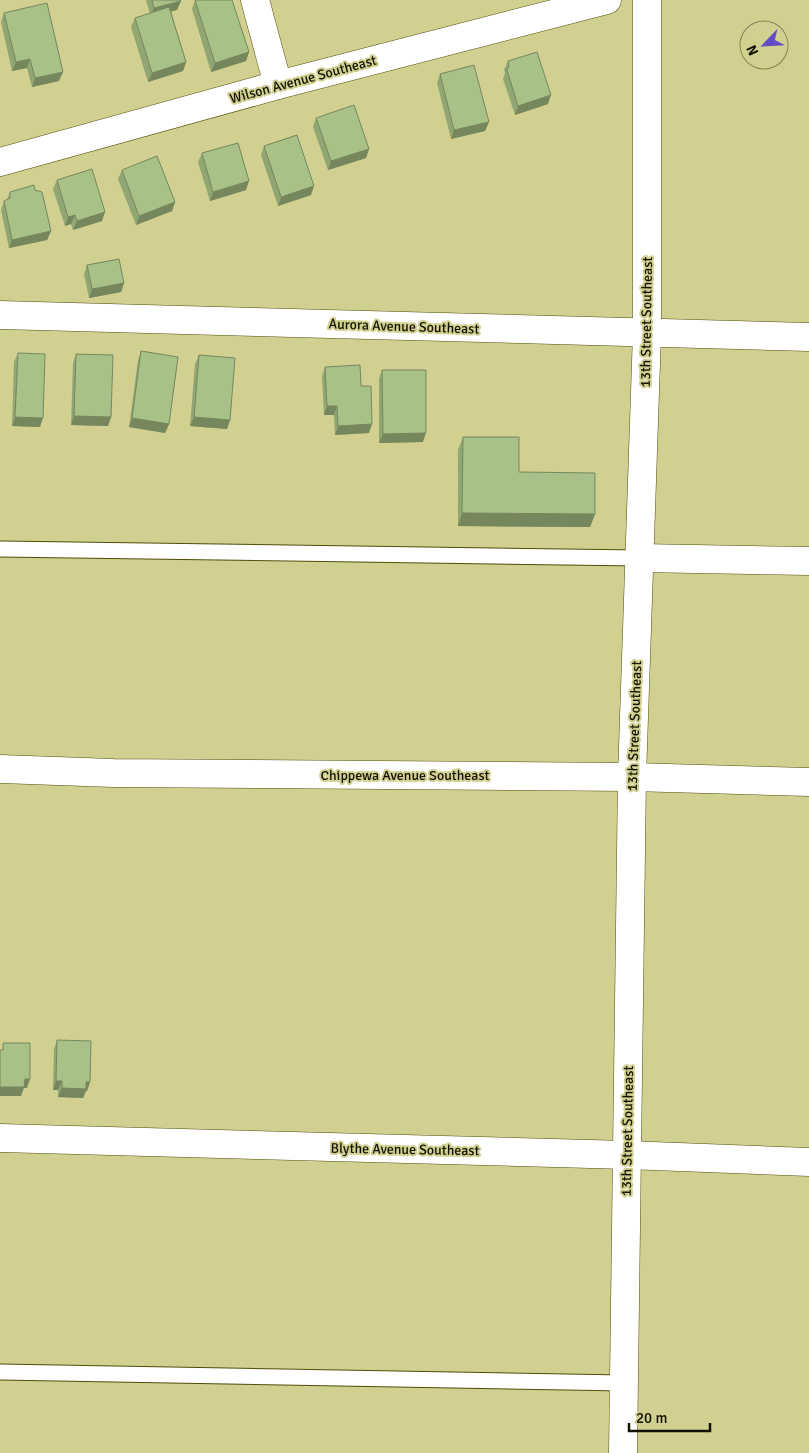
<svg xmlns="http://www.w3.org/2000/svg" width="809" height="1453" font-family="Signika,sans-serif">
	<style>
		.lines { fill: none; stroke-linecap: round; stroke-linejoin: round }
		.service-casing { stroke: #504d08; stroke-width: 17 }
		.minor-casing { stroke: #504d08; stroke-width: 29 }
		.service { stroke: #fff; stroke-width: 15 }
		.minor { stroke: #fff; stroke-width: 28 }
		.wall { fill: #90a673 }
		.shaded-wall { fill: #76875e }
		.building { fill: #a8c186; stroke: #76875e }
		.labels { text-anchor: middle; stroke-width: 4; stroke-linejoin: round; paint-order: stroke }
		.street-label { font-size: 14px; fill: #121100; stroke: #d2d090 }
	</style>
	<rect width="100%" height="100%" fill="#d2d090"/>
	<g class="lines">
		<g class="service-casing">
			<g id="service">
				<path d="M0 549 639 558"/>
				<path d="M0 1372 624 1383"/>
			</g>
		</g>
		<g class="minor-casing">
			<g id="minor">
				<path d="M255 0 278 85"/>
				<path d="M0 162 278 85 607 0"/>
				<path d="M0 315 809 337"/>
				<path d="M639 558 809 561"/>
				<path d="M0 769 113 773 632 777 809 782"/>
				<path d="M0 1138 627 1155 809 1162"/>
				<path d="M623 1453 632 777 647 333V0"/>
			</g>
		</g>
		<use href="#service" class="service"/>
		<use href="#minor" class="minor"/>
	</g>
	<g class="wall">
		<path d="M146 0H180L177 10 171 11 186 62 183 71 148 82 131 27 135 18 150 14Z"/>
		<path d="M195 0 249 52 246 61 211 72 192 9Z"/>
		<path d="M4 13 59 81 32 87 27 68 12 71 1 22Z"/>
		<path d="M508 61 548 104 515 115 503 79 505 73 504 70Z"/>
		<path d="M440 74 485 131 451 139 437 83Z"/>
		<path d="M316 118 369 149 366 158 328 170 313 127Z"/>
		<path d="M264 146 311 195 278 206 261 155Z"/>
		<path d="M202 153 246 190 210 201 198 162Z"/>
		<path d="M122 170 175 202 172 211 136 225 118 179Z"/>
		<path d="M57 180 102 221 73 230 71 224 65 226 53 189Z"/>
		<path d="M35 190 51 231 47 240 9 248 1 210 4 201 7 200 10 192Z"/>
		<path d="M87 265 124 283 121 292 89 298 84 274Z"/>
		<path d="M141 351 169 424 165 433 129 427 138 360Z"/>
		<path d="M18 353 40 427 12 426 14 362Z"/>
		<path d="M76 354 111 417 108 426 71 425 73 363Z"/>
		<path d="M199 355 230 420 227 429 190 426 195 364Z"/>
		<path d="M325 367 361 386 369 433 335 435 334 415H324L322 376Z"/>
		<path d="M382 370 423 442 379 443V379Z"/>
		<path d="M463 437 519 472 595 514 590 527 458 526V450Z"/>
		<path d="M57 1040 90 1082 87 1091H86L83 1098 58 1097V1090H53L54 1049Z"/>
	</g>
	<g class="shaded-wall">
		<path d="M181 1 177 10 150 17 154 8Z"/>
		<path d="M249 52 246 61 211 72 215 63Z"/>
		<path d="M30 59 27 68 12 71 16 62Z"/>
		<path d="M186 62 183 71 148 82 152 73Z"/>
		<path d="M63 72 59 81 32 87 35 78Z"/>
		<path d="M551 95 548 104 515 115 518 106Z"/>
		<path d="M489 122 485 131 451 139 454 130Z"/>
		<path d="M369 149 366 158 328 170 331 161Z"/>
		<path d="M249 181 246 190 210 201 213 192Z"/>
		<path d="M314 186 311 195 278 206 281 197Z"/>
		<path d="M175 202 172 211 136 225 139 216Z"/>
		<path d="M105 212 102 221 73 230 77 221Z"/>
		<path d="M75 215 71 224 65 226 68 217Z"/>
		<path d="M51 231 47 240 9 248 12 240Z"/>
		<path d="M124 283 121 292 89 298 92 289Z"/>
		<path d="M327 406H337L334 415H324Z"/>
		<path d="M74 416 111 417 108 426 71 425Z"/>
		<path d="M15 417 43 418 40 427 12 426Z"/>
		<path d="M194 417 230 420 227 429 190 426Z"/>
		<path d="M132 418 169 424 165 433 129 427Z"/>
		<path d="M372 424 369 433 335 435 338 426Z"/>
		<path d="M426 433 423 442 379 443 383 434Z"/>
		<path d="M462 513 595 514 590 527 458 526Z"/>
		<path d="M25 1079H30L27 1088H24L21 1096H0V1087Z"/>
		<path d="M56 1081H62L58 1090H53Z"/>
		<path d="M86 1082H90L87 1091H86L83 1098 58 1097 62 1088Z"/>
	</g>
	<g class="building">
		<path d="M152 0H180L181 1 154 8Z"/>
		<path d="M195 0H232L249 52 215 63Z"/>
		<path d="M47 3 63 72 35 78 30 59 16 62 4 13Z"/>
		<path d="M169 7 186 62 152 73 135 18Z"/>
		<path d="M537 52 551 95 518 106 507 70 509 66 508 61Z"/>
		<path d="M474 65 489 122 454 130 440 74Z"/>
		<path d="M354 105 369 149 331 161 316 118Z"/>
		<path d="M297 135 314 186 281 197 264 146Z"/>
		<path d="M238 143 249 181 213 192 202 153Z"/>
		<path d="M157 156 175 202 139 216 122 170Z"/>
		<path d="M92 169 105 212 77 221 75 215 68 217 57 180Z"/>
		<path d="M34 185 35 190 42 192 51 231 12 240 4 201 10 198V192Z"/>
		<path d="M119 259 124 283 92 289 87 265Z"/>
		<path d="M141 351 178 357 169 424 132 418Z"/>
		<path d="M18 353 45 354 43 418 15 417Z"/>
		<path d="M76 354 113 355 111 417 74 416Z"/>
		<path d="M199 355 235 358 230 420 194 417Z"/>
		<path d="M360 365 361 386H371L372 424 338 426 337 406H327L325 367Z"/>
		<path d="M382 370H426V433L383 434Z"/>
		<path d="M463 437H519V472L595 473V514L462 513Z"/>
		<path d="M57 1040 91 1041 90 1082H86V1089L62 1088V1081H56Z"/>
		<path d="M3 1043H30V1079H25L24 1087H0V1050H3Z"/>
	</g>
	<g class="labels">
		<g class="street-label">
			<text transform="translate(303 79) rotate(-15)" y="5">Wilson Avenue Southeast</text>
			<text transform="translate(646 322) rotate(-89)" y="5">13th Street Southeast</text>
			<text transform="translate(404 326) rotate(2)" y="5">Aurora Avenue Southeast</text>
			<text transform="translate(634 726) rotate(-88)" y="5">13th Street Southeast</text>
			<text x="405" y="780">Chippewa Avenue Southeast</text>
			<text transform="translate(627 1131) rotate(-89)" y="5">13th Street Southeast</text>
			<text transform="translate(405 1149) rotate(1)" y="5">Blythe Avenue Southeast</text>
		</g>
	</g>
	<g transform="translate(764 45) rotate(245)"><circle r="24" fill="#d2d090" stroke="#858456"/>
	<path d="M0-4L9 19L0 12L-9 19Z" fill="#624bc4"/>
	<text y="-8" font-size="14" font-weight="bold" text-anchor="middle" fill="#121100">N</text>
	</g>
	<path d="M629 1423v8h81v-8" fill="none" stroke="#121100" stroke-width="2.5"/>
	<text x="636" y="1423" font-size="15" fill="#121100" stroke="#d2d090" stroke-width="4" paint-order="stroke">20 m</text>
</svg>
